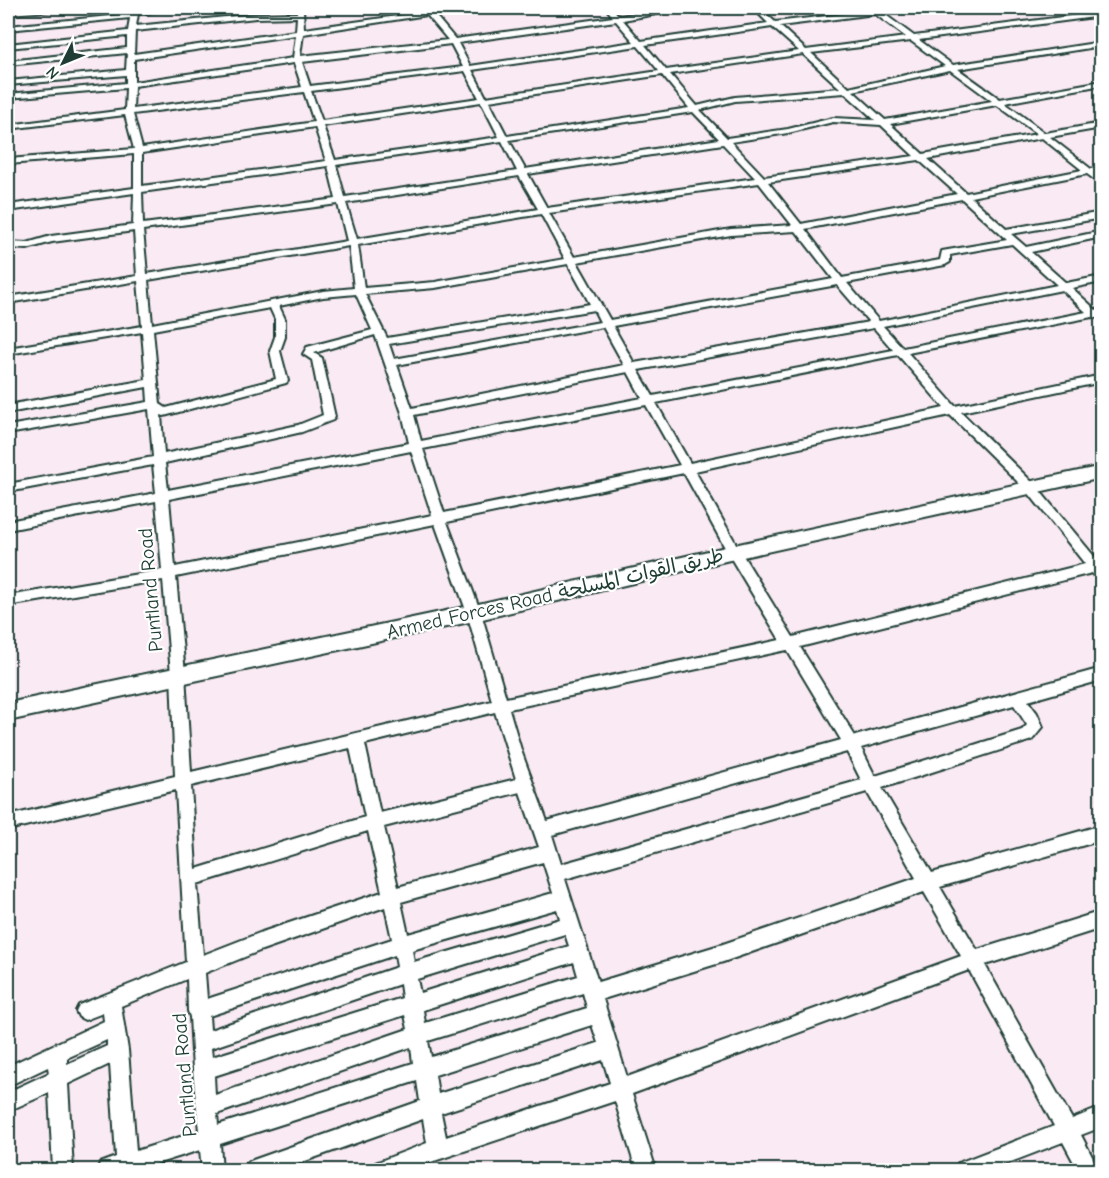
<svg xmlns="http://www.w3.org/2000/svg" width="1109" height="1178" font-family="'Comic Neue','Playpen Sans Arabic',sans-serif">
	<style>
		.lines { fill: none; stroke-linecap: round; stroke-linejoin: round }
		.street-casing { stroke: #1f3d34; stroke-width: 4 }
		.secondary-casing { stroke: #1f3d34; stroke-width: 4 }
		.street { fill: #fff; fill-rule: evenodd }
		.secondary { fill: #fff; fill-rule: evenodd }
		.labels { text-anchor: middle; stroke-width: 4.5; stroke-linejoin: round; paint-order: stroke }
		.street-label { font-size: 20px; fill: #1f3d34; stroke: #fff }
	</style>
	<rect width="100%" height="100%" fill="#faeaf3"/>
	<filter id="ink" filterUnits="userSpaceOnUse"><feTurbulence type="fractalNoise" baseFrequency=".0167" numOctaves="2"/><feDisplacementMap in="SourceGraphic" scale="12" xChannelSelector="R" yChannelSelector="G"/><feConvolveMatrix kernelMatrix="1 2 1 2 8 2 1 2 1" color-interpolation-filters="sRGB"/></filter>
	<g filter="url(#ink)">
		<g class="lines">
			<g class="street-casing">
				<g id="street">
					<path d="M43 8H68L65 10 8 14V10Z"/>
					<path d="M132 8H183L138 14 136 26 256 14 297 13V8H303L304 29 426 12 427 8H433V10L467 8 464 10 434 14 455 39 613 17 606 8H612L619 16 676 8H690L623 20 641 41 768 23 753 8H760L775 22 871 11 874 8 878 10 915 8 912 10 883 13 914 36 1102 12V16L919 40 953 65 1102 42V46L958 69 1000 99 1102 81V85L1005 103 1045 133 1102 123V128L1050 137 1091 169 1102 166V172L1096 173 1102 177V185L1087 174 971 197 1006 229 1102 212V218L1011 234 1026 247 1102 231V237L1031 252 1066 283 1102 276V282L1072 288 1096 310 1102 309V319L1092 317 908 353 955 406 1102 375V382L961 412 1035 485 1098 561 1102 560V581L1097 580 1092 573 800 647 855 736 1102 668V680L1028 701 1037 713 1043 727 1032 740 882 788 932 873 1102 825V840L940 887 977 950 1102 911V928L985 965 1072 1119 1102 1107V1127L1081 1135 1099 1170H1078L1063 1142 990 1170H955L958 1163 1054 1126 969 970 632 1094 656 1170H636L615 1101 407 1170H372L375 1163 427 1143 423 1119 280 1170H243L246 1163 253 1160 420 1101 417 1081 220 1144 222 1170H202L200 1150 137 1170H97L100 1163 116 1157 110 1064 68 1084 73 1170H53L49 1093 8 1111V1092L49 1073 48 1067 8 1086V1066L104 1021 103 1013 85 1020 79 1017 76 1011 79 1005 186 962 176 790 8 830V816L175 776 171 674 163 580 8 606V596L162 570 156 501 8 530V521L156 493 153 465 8 492V484L153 457 149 409 8 434V426L148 402 147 387 8 413V405L146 380 142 332 8 354V348L142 326 138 281 8 303V297L137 276 134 231 52 242 27 249 8 248V242L27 243 51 236 133 225 134 193 8 211V205L134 188V154L8 164V159L134 149 125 115 8 129V125L125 110 126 88 8 98V94L126 83V75L8 85V81L126 70 127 53 8 65V61L127 48V36L8 48V44L128 31 130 18 8 30V26L131 14ZM875 14 906 37 806 50 780 26ZM427 15 448 40 300 56 303 34ZM297 17 296 31 134 54 135 31 256 18ZM616 21 634 42 470 66 458 43ZM772 27 799 51 666 70 645 45ZM296 35 293 58 134 82V59ZM911 41 945 66 849 88 811 53ZM451 44 463 67 310 86 302 62ZM638 46 659 71 486 97 472 70ZM803 54 840 88 735 97 697 106 670 74ZM294 63 302 87 133 109 134 86ZM950 70 992 101 885 120 853 91ZM465 71 479 98 322 121 311 91ZM662 75 689 108 507 136 489 101ZM304 92 314 122 142 148 133 114ZM845 93 875 120 833 118 788 129 727 138 700 110 735 101ZM481 102 499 137 335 160 323 126ZM997 105 1037 134 923 154 890 124ZM693 112 719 139 525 169 509 140ZM833 122 881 125 914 156 764 177 731 142 788 133ZM315 127 326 161 142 186V153ZM1042 138 1082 170 966 193 928 159ZM502 141 517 171 345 197 336 165ZM723 144 755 178 547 208 528 174ZM919 160 957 194 801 224 768 182ZM328 166 336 199 143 224 142 192ZM519 176 538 209 357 239 346 203ZM759 183 792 225 731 229 574 257 549 213ZM962 199 1007 240 942 251 940 260 842 278 805 229ZM338 204 347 241 147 274 143 230ZM541 214 565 259 435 282 364 288 358 245ZM796 231 833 279 610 320 577 262 731 235ZM1012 244 1057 285 879 321 847 283 945 265 950 262V255ZM349 246 354 288 323 291 152 324 148 280ZM568 264 590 304 387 338 365 294 435 288ZM837 285 869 322 634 363 613 326ZM1062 290 1086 312 903 348 883 326ZM356 294 372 330 307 347 303 354 312 360 323 415 298 425 164 454 161 415 164 416 286 383 288 381 280 351 285 337V319L279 306 323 297ZM270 308 275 319V337L270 351 276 379 166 408 160 404 153 330ZM594 310 600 322 394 359 389 344ZM603 327 624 365 412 408 397 365ZM874 328 893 350 653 396 638 370ZM375 335 402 413 409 443 168 490 165 463 302 432 333 420 335 417 322 358 314 353ZM898 355 944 408 690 463 656 403ZM628 372 642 398 421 441 414 415ZM646 405 680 465 444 513 423 449ZM950 415 1027 491 1085 564 793 637 739 549 695 471ZM411 451 432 515 175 567 169 499ZM684 473 729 555 780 640 506 698 481 613 447 522ZM435 524 467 613 492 701 191 772 185 674 176 577ZM787 650 841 740 547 821 522 753 509 709ZM1014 705 1027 725 1022 730 875 776 861 748ZM495 712 516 779 380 813 365 744ZM350 748 365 817 196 869 191 786ZM847 752 861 780 561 864 552 835ZM520 792 539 847 398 887 384 827ZM867 792 916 878 723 944 598 982 565 879ZM368 831 382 892 262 932 203 955 197 884ZM543 862 553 893 408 934 401 902ZM924 892 961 956 627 1077 603 999 723 962ZM385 907 392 939 207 999 205 973 262 950ZM557 909 560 919 414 962 412 950ZM565 934 569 946 420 993 417 979ZM395 955 397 967 210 1030 209 1016ZM574 962 578 976 425 1023 423 1010ZM187 979 188 1011 190 1017 193 1070 199 1131 136 1151 128 1050 121 1006ZM400 984 402 998 212 1057 211 1048ZM583 993 587 1008 431 1057 428 1041ZM405 1015 408 1029 215 1095 214 1076ZM592 1025 598 1043 438 1094 435 1075ZM107 1040V1046L67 1064V1058ZM411 1047 413 1063 218 1125 217 1114ZM603 1060 610 1083 446 1137 441 1113Z"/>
				</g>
			</g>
			<g class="secondary-casing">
				<path id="secondary" d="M1102 466V478L734 559 474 621 8 721V703L474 605 734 545Z"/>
			</g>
			<use href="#street" class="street"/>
			<use href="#secondary" class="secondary"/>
		</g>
	</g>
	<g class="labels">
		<g class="street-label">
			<text transform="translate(150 590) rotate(-95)" y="7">Puntland Road</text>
			<text transform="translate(555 593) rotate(-13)" y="7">Armed Forces Road طريق القوات المسلحة</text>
			<text transform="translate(184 1075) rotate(-95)" y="7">Puntland Road</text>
		</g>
	</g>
	<rect width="1109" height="1178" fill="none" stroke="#fff" stroke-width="30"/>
	<rect x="15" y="15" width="1079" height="1148" fill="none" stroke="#1f3d34" stroke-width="2" filter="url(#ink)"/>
	<g transform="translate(63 63) rotate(227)" stroke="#ffffff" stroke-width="4.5" paint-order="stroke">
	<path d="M0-4.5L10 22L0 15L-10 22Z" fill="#1f3d34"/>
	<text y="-9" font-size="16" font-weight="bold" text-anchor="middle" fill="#1f3d34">N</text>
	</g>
</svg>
